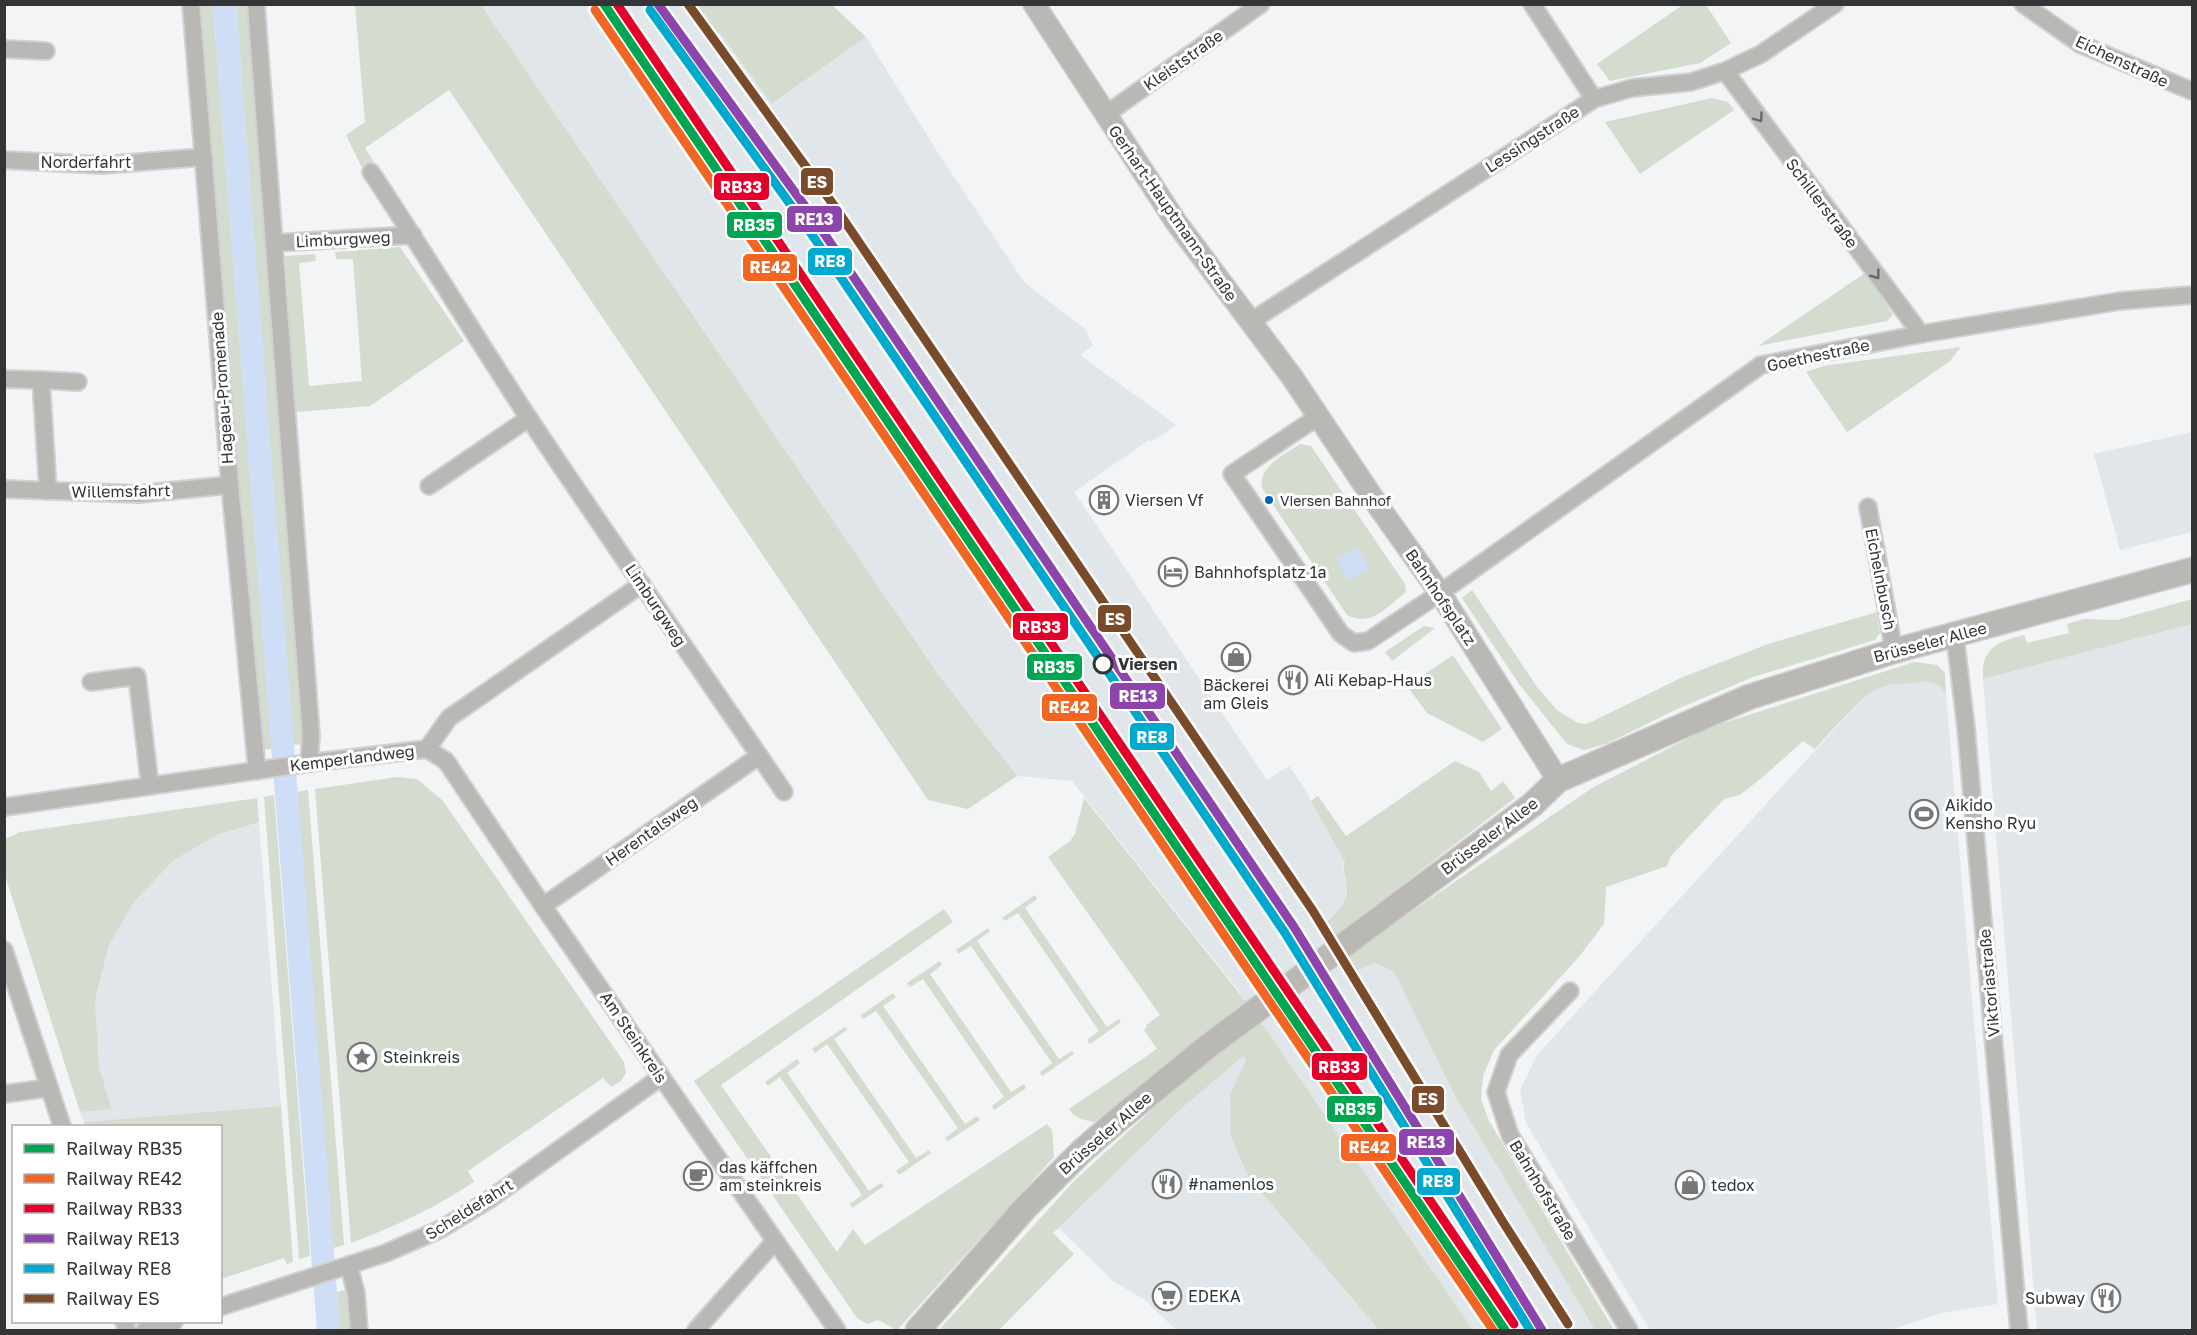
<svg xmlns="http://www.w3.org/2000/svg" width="2197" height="1335" font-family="'Golos Text',sans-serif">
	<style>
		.built { fill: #e1e6ea }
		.green { fill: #d3dcce }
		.water { fill: #cedef6 }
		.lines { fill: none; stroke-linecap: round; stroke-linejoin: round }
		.minor-casing { stroke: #d0d1d2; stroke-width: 20 }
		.tertiary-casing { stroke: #d0d1d2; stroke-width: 24 }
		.secondary-casing { stroke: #d0d1d2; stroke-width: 27 }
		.minor { stroke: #bab8b5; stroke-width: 16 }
		.tertiary { stroke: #bab8b5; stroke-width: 21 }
		.secondary { stroke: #b9b8b4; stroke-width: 24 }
		.rail-1-casing { stroke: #fff; stroke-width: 14 }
		.rail-2-casing { stroke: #fff; stroke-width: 14 }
		.rail-3-casing { stroke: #fff; stroke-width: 14 }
		.rail-4-casing { stroke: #fff; stroke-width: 14 }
		.rail-5-casing { stroke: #fff; stroke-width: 14 }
		.rail-6-casing { stroke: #fff; stroke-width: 14 }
		.rail-1 { stroke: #00a651; stroke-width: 9 }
		.rail-2 { stroke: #f26522; stroke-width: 9 }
		.rail-3 { stroke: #e4002b; stroke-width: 9 }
		.rail-4 { stroke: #8e44ad; stroke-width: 9 }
		.rail-5 { stroke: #00a9ce; stroke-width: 9 }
		.rail-6 { stroke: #7a4b2a; stroke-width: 9 }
		.oneway { stroke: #696968 }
		.bus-dot { fill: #0065bd; stroke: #fff; stroke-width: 2 }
		.stop-dot { fill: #fff; stroke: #333435; stroke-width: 3 }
		.labels { text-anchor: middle; stroke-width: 6; stroke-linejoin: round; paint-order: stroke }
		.bus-label { font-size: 14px; fill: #333435; stroke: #fff; text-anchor: start }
		.street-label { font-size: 16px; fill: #333435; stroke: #fff }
		.poi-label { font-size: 16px; fill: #333435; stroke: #fff; text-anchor: start }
		.stop-label { font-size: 16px; font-weight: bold; fill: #333435; stroke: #fff; text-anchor: start }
		.line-badge { stroke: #fff; stroke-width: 2 }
		.badge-label { font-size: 16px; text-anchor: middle; font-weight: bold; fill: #fff }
	</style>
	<rect width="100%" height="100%" fill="#f2f4f5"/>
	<g class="built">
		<path d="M481 5H691L711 32H720L773 104 866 37 940 156 1024 282 1085 329 1093 345 1080 355 1176 425 1151 442 1149 440 1074 492 1267 780 1289 766 1303 786 1345 862 1343 871 1347 886 1345 897 1340 908 1324 924 1344 957 1375 963 1394 972 1454 1094 1595 1330H1473L1238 990 1072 781 1017 776 940 677Z"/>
		<path d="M2192 432V532L2120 550 2094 454Z"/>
		<path d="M2192 624V1330H2037L1983 679Z"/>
		<path d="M1934 681 1941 686 1946 695 1998 1304 1942 1313 1890 1330H1650L1526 1123 1520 1090 1537 1055 1852 710 1876 688 1888 685Z"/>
		<path d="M259 822 281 1106 84 1122 80 1112 112 1108 99 1067 95 1000 109 945 134 902 174 860 217 835Z"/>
		<path d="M1243 1055 1246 1059 1230 1095 1231 1137 1249 1178 1379 1330H1176L1145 1300 1113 1281 1058 1227 1182 1108Z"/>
	</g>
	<g class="green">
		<path d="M1684 4 1706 5 1731 43 1700 63 1610 81 1597 64Z"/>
		<path d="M201 5H213L272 749 259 750Z"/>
		<path d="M236 5H248L305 744 293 745Z"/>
		<path d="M355 5H481L940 677 1017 776 968 809 928 800 449 90 365 148 379 170 367 178 346 135 365 122Z"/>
		<path d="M691 5H832L866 37 772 104 720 33 711 32Z"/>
		<path d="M1712 98 1728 102 1734 110 1640 174 1605 122Z"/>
		<path d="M400 247 464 341 370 406 296 412 285 256 315 254 316 261 299 263 309 386 362 381 353 259H336L335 252Z"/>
		<path d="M1865 273 1893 315 1887 321 1758 346Z"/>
		<path d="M1961 347 1949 362 1847 432 1806 372 1823 366Z"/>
		<path d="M1300 444 1311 446 1405 584 1406 591 1403 595C1384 609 1371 627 1347 615L1262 488C1258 466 1284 455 1300 444Z"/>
		<path d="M1472 590 1537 687 1557 710 1578 723 1586 724 1593 721 1683 677 1768 644 1877 612 1880 633 1875 640 1753 677 1675 710 1606 744 1584 750 1567 744 1519 684 1462 598Z"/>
		<path d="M2192 599V624L1983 679C1981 648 1997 642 2024 635L2027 643 2069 633 2067 624 2084 619 2117 620Z"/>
		<path d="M1424 626 1435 628 1392 661 1385 652Z"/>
		<path d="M1453 655 1502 729 1483 742 1427 713 1407 686Z"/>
		<path d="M1914 662 1937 665 1945 673 1946 695C1938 680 1931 681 1916 683 1904 684 1890 683 1879 688 1863 694 1828 735 1815 749L1803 741 1764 776 1740 795 1724 799 1671 856 1667 866 1606 887 1604 924 1578 958 1494 1050 1483 1076 1481 1099 1489 1121 1614 1330H1595L1454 1094 1394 972 1375 963 1355 971 1345 957 1592 788 1708 728Z"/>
		<path d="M1455 761 1479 772 1491 791 1503 781 1515 798 1333 938 1324 924C1335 914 1347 903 1347 887 1346 877 1342 872 1345 862L1311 801 1318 796 1346 836Z"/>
		<path d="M397 777 417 779 443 801 624 1062 626 1073 621 1081 611 1087 603 1078 468 1171 474 1182C432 1209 397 1226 351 1243L315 789Z"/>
		<path d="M308 790 344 1245 333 1248 297 792Z"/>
		<path d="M274 795 310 1256 299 1259 264 797Z"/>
		<path d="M257 798 259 822 217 835 174 860 134 902 109 945 95 1000 99 1067 112 1109 80 1112 5 875V839L20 832Z"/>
		<path d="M1084 798 1247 1003 1094 1122C1085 1120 1073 1118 1069 1109L1157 1049 1144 1030 1147 1027 1146 1025 1160 1015 1048 857 1070 841 1075 834Z"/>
		<path d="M1035 895 1037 899 1025 908 1107 1027 1119 1019 1121 1022 1090 1044 1087 1040 1099 1031 1018 913 1005 921 1002 918Z"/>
		<path d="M944 909 953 922 721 1085 837 1252 853 1229 865 1245 1047 1124 1052 1130 1054 1157 897 1330 878 1320 867 1324 857 1318 694 1081Z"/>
		<path d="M988 928 990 931 977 941 1059 1059 1072 1051 1074 1054 1042 1076 1040 1072 1052 1063 971 946 958 954 956 950Z"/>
		<path d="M940 961 942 965 930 974 1011 1092 1024 1084 1026 1088 994 1110 992 1106 1004 1097 923 979 910 987 907 983Z"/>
		<path d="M893 993 896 997 883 1006 965 1124 977 1116 980 1120 948 1141 945 1138 958 1128 876 1011 863 1019 861 1015Z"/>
		<path d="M1260 1021 1473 1330H1379L1249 1178 1231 1137 1230 1095 1246 1059 1243 1056 1182 1108 1053 1233 1074 1254 999 1330H939L1075 1180 1167 1096Z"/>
		<path d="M845 1027 847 1030 834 1039 916 1158 929 1150 931 1153 899 1175 896 1171 909 1162 827 1044 815 1053 812 1049Z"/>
		<path d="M797 1059 800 1063 787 1073 869 1191 881 1183 884 1186 852 1208 850 1204 862 1195 780 1077 768 1086 765 1082Z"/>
		<path d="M281 1106 293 1261 287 1265 284 1258 221 1279 220 1126H86L84 1122Z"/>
		<path d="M348 1289 351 1330H340L337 1292Z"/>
	</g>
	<g class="water">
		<path d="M213 5H236L340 1330H317Z"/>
		<path d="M1356 547 1369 567 1349 580 1336 560Z"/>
	</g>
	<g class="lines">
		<g class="minor-casing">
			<g id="minor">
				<path d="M191 4 230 485 257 771"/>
				<path d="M256 4 311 736 309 763"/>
				<path d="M1532 4 1594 99"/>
				<path d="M2023 4 2080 44 2192 91"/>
				<path d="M4 49 46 51"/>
				<path d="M1725 71 1921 334"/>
				<path d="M1105 115 1261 4"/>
				<path d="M4 160 103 165 204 157"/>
				<path d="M371 172C425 253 475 336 528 417 612 543 699 667 784 792"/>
				<path d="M274 243 413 235"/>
				<path d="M1250 322 1594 99 1632 88 1691 82 1725 71 1761 54 1835 4"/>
				<path d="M4 379 41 380 48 491"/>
				<path d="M41 380 78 382"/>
				<path d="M1319 416 1232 474 1341 634 1354 643 1368 641 1440 593 1761 365 1921 334 2120 301 2192 295"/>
				<path d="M429 486 529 418"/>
				<path d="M4 489 139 494 230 485"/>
				<path d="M1868 507 1894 651"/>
				<path d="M1955 636 1966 728 2019 1330"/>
				<path d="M91 682 137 676 150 786"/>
				<path d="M427 749 446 761 543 906 837 1330"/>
				<path d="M4 807 309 763 427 749 449 718 642 584"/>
				<path d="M543 906 759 756"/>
				<path d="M4 950 62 1126"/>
				<path d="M1570 991 1509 1055 1496 1092 1510 1135 1629 1330"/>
				<path d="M4 1094 48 1088"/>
				<path d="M349 1266 356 1293 359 1330"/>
				<path d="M220 1307 386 1253 441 1229 490 1199 661 1077"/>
				<path d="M124 1322 127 1330"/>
				<path d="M145 1330 174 1322"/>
				<path d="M696 1330 775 1241"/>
			</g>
		</g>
		<g class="tertiary-casing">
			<path id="tertiary" d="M1034 4 1176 222 1292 377 1381 510 1440 593 1558 780"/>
		</g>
		<g class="secondary-casing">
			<path id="secondary" d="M918 1330 1026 1207 1082 1151 1119 1119 1207 1047 1532 805 1558 780 1749 697 1894 651 2192 570"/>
		</g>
		<use href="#minor" class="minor"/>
		<use href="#tertiary" class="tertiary"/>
		<use href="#secondary" class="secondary"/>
		<g class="rail-1-casing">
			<path id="rail-1" d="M604 4 1505 1330"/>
		</g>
		<g class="rail-2-casing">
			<path id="rail-2" d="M595 10 1493 1330"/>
		</g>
		<g class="rail-3-casing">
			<path id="rail-3" d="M617 4 1514 1324"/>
		</g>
		<g class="rail-4-casing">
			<path id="rail-4" d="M658 4 815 220 1294 927 1542 1330"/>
		</g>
		<g class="rail-5-casing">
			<path id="rail-5" d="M650 10 806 226 1285 933 1530 1330"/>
		</g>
		<g class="rail-6-casing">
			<path id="rail-6" d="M688 4 835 207 1313 911 1503 1222 1568 1324"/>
		</g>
		<use href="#rail-1" class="rail-1"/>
		<use href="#rail-2" class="rail-2"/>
		<use href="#rail-3" class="rail-3"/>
		<use href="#rail-4" class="rail-4"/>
		<use href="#rail-5" class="rail-5"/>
		<use href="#rail-6" class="rail-6"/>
	</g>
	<defs><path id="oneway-chevron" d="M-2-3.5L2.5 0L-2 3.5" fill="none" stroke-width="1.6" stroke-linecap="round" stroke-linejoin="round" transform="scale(1.5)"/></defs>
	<g class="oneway">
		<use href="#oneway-chevron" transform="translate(1759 118) rotate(54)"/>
		<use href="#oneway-chevron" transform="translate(1876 275) rotate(53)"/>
	</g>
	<defs>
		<g id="building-ring" transform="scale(1.5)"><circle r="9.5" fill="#fff" stroke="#767778" stroke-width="1.5"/><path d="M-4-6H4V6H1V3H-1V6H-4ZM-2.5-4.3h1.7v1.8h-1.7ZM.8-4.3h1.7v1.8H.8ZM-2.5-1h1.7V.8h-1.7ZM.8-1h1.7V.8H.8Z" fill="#767778"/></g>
		<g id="hotel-ring" transform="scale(1.5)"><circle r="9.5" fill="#fff" stroke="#767778" stroke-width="1.5"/><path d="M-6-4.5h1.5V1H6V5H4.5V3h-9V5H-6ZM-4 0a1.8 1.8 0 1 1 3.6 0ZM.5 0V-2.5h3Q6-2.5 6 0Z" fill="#767778"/></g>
		<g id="shop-ring" transform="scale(1.5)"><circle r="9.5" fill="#fff" stroke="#767778" stroke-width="1.5"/><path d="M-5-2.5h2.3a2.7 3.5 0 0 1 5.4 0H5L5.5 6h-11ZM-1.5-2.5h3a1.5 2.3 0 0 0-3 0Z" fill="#767778"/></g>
		<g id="restaurant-ring" transform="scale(1.5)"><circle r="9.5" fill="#fff" stroke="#767778" stroke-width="1.5"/><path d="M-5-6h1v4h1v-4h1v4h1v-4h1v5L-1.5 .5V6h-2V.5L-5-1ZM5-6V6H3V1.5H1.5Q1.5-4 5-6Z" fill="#767778"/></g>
		<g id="stadium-ring" transform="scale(1.5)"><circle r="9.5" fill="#fff" stroke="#767778" stroke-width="1.5"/><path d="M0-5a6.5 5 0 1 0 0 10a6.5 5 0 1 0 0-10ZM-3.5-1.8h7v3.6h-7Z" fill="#767778"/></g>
		<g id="sight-ring" transform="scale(1.5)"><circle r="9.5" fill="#fff" stroke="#767778" stroke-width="1.5"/><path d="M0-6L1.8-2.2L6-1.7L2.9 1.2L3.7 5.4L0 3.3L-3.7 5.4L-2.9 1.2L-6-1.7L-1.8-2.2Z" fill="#767778"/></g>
		<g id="cafe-ring" transform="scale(1.5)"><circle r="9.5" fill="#fff" stroke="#767778" stroke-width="1.5"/><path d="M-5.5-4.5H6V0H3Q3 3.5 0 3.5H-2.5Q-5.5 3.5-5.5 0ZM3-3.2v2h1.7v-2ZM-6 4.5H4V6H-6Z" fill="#767778"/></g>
		<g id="supermarket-ring" transform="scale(1.5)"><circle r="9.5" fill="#fff" stroke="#767778" stroke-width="1.5"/><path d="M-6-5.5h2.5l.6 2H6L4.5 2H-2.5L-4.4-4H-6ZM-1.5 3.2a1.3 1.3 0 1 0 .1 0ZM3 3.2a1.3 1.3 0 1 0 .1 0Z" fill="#767778"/></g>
	</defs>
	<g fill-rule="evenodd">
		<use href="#building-ring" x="1104" y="500"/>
		<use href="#hotel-ring" x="1173" y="572"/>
		<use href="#shop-ring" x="1236" y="657"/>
		<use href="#restaurant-ring" x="1293" y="680"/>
		<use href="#stadium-ring" x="1924" y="814"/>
		<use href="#sight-ring" x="362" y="1057"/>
		<use href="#cafe-ring" x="698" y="1176"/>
		<use href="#restaurant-ring" x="1167" y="1184"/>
		<use href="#shop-ring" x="1690" y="1185"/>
		<use href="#supermarket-ring" x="1167" y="1296"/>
		<use href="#restaurant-ring" x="2106" y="1298"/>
	</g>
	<circle class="bus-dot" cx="1269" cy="500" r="5"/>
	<circle class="stop-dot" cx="1103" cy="664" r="9"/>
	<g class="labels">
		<g class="bus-label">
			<text x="1280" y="506">Viersen Bahnhof</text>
		</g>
		<g class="street-label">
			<text transform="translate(1183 60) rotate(-35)" y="6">Kleiststraße</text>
			<text transform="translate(2122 61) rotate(25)" y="6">Eichenstraße</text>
			<text transform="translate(1532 139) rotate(-33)" y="6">Lessingstraße</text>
			<text x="86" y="168">Norderfahrt</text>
			<text transform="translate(1822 203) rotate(53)" y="6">Schillerstraße</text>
			<text transform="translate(1173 213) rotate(55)" y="6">Gerhart-Hauptmann-Straße</text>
			<text transform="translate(343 239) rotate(-3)" y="6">Limburgweg</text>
			<text transform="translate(1818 355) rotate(-12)" y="6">Goethestraße</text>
			<text transform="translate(222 388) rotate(-94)" y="6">Hageau-Promenade</text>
			<text transform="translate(121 491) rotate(-1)" y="6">Willemsfahrt</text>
			<text transform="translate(1881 579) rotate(79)" y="6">Eichelnbusch</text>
			<text transform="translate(1441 597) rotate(56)" y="6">Bahnhofsplatz</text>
			<text transform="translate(656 605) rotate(56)" y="6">Limburgweg</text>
			<text transform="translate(1930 642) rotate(-15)" y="6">Brüsseler Allee</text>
			<text transform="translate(352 758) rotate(-7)" y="6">Kemperlandweg</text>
			<text transform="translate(651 831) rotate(-35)" y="6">Herentalsweg</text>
			<text transform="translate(1489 836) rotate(-37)" y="6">Brüsseler Allee</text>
			<text transform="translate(1989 983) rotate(-95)" y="6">Viktoriastraße</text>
			<text transform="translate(634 1037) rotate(56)" y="6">Am Steinkreis</text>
			<text transform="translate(1105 1133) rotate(-41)" y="6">Brüsseler Allee</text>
			<text transform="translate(1543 1190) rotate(59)" y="6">Bahnhofstraße</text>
			<text transform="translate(469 1209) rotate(-32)" y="6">Scheldefahrt</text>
		</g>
		<g class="poi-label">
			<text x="1125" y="506">Viersen Vf</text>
			<text x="1194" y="578">Bahnhofsplatz 1a</text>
			<text x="1314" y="686">Ali Kebap-Haus</text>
			<text x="1236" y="691" text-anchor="middle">Bäckerei<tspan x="1236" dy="18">am Gleis</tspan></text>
			<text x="1945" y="811">Aikido<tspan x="1945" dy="18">Kensho Ryu</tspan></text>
			<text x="383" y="1063">Steinkreis</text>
			<text x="719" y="1173">das käffchen<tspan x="719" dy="18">am steinkreis</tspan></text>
			<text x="1188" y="1190">#namenlos</text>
			<text x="1711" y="1191">tedox</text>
			<text x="1188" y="1302">EDEKA</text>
			<text x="2085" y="1304" text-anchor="end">Subway</text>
		</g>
		<g class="stop-label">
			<text x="1118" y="670">Viersen</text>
		</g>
	</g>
	<g class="line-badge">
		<rect x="800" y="167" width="34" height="29" rx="6" fill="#7a4b2a"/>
		<rect x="713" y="172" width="57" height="29" rx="6" fill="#e4002b"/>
		<rect x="786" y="205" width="57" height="28" rx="6" fill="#8e44ad"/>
		<rect x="726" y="211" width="57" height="28" rx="6" fill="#00a651"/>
		<rect x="807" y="247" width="46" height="29" rx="6" fill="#00a9ce"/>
		<rect x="742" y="253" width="56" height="29" rx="6" fill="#f26522"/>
		<rect x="1097" y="604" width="35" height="29" rx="6" fill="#7a4b2a"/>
		<rect x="1012" y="612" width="57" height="29" rx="6" fill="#e4002b"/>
		<rect x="1026" y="653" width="57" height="28" rx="6" fill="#00a651"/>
		<rect x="1109" y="682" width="57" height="28" rx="6" fill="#8e44ad"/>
		<rect x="1041" y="693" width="57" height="29" rx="6" fill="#f26522"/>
		<rect x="1129" y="722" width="46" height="29" rx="6" fill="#00a9ce"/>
		<rect x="1311" y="1052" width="57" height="29" rx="6" fill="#e4002b"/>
		<rect x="1411" y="1085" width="34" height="29" rx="6" fill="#7a4b2a"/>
		<rect x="1326" y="1095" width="57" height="28" rx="6" fill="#00a651"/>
		<rect x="1398" y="1128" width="57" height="28" rx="6" fill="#8e44ad"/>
		<rect x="1340" y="1133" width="57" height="29" rx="6" fill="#f26522"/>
		<rect x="1416" y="1167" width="45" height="29" rx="6" fill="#00a9ce"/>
	</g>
	<g class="badge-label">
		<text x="817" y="188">ES</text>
		<text x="741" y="193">RB33</text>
		<text x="814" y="225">RE13</text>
		<text x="754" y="231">RB35</text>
		<text x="830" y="267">RE8</text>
		<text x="770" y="273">RE42</text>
		<text x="1115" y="625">ES</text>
		<text x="1040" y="633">RB33</text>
		<text x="1054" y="673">RB35</text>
		<text x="1138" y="702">RE13</text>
		<text x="1069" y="713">RE42</text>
		<text x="1152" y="743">RE8</text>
		<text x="1339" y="1073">RB33</text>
		<text x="1428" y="1105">ES</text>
		<text x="1355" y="1115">RB35</text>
		<text x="1426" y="1148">RE13</text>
		<text x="1369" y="1153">RE42</text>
		<text x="1438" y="1187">RE8</text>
	</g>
	<rect width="2197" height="1335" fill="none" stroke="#333435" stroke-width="12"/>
	<rect x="12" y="1125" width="210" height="198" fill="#ffffff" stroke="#adaeae" stroke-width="1.5"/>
	<rect x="24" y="1144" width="30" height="9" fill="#00a651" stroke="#adaeae" stroke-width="1.5"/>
	<text x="66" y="1155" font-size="18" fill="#333435">Railway RB35</text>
	<rect x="24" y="1174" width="30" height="9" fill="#f26522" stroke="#adaeae" stroke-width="1.5"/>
	<text x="66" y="1185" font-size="18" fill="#333435">Railway RE42</text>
	<rect x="24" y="1204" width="30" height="9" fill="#e4002b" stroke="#adaeae" stroke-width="1.5"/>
	<text x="66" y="1215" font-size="18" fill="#333435">Railway RB33</text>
	<rect x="24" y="1234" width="30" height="9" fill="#8e44ad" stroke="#adaeae" stroke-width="1.5"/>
	<text x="66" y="1245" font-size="18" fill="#333435">Railway RE13</text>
	<rect x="24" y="1264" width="30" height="9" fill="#00a9ce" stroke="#adaeae" stroke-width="1.5"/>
	<text x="66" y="1275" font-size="18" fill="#333435">Railway RE8</text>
	<rect x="24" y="1294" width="30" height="9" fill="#7a4b2a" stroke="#adaeae" stroke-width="1.5"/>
	<text x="66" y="1305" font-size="18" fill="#333435">Railway ES</text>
</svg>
